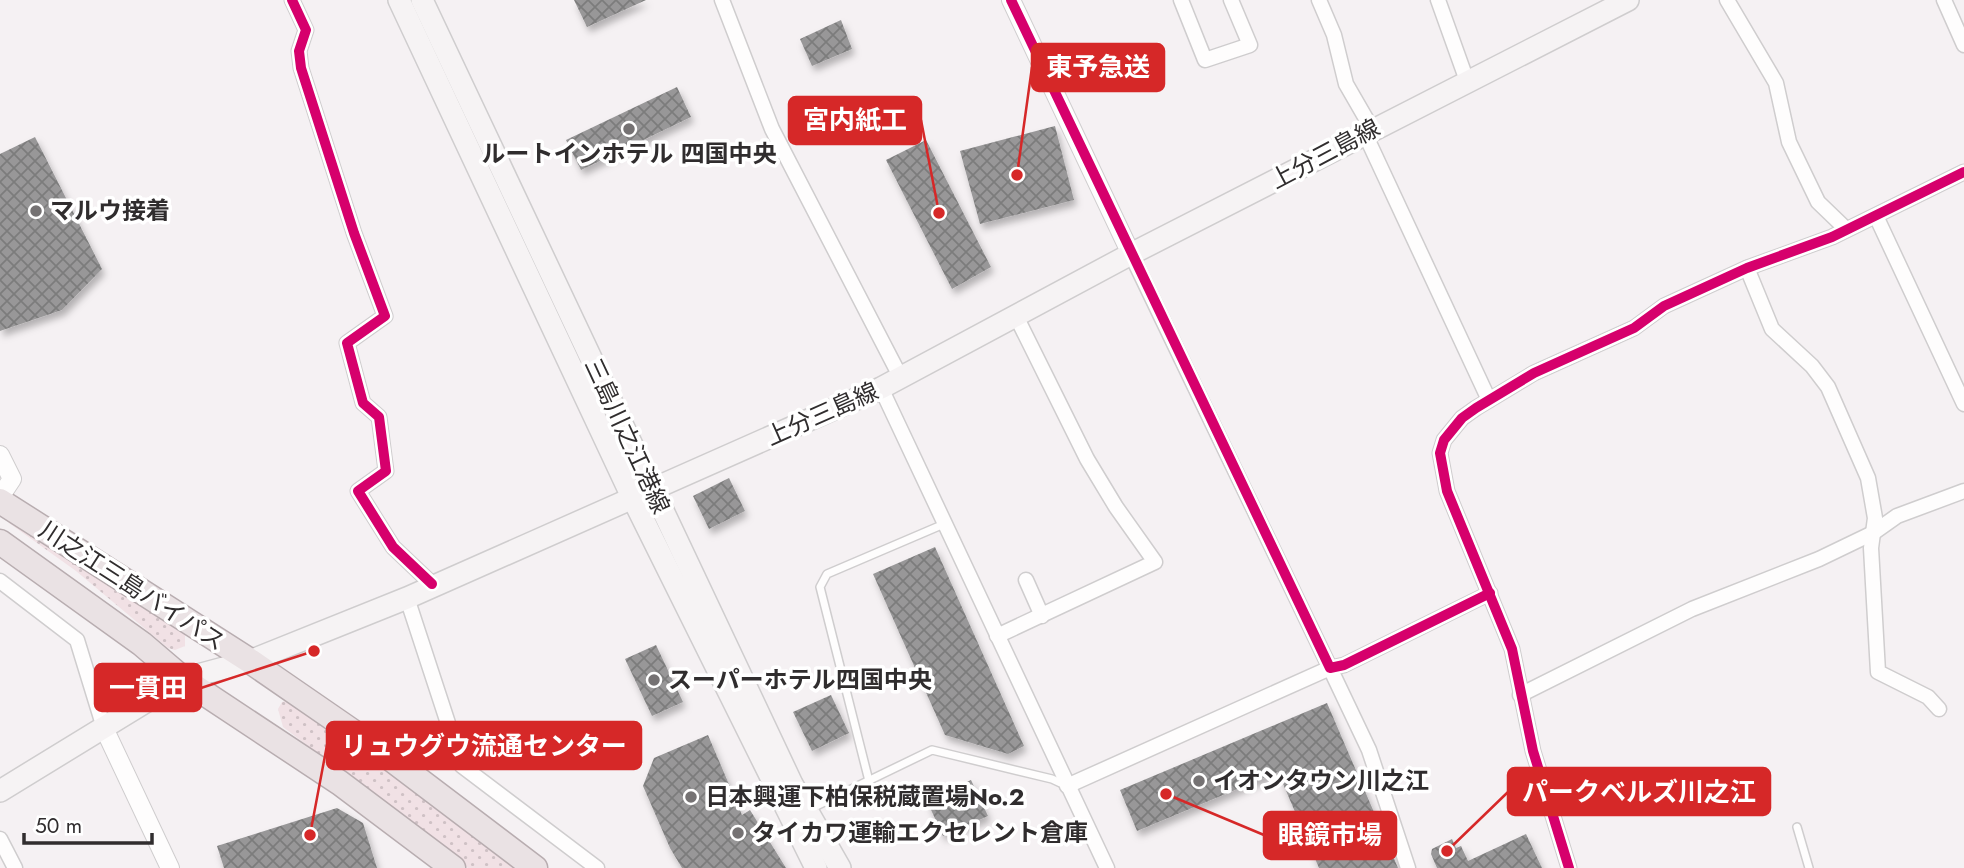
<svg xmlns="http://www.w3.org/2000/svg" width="1964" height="868" font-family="Jost,'Noto Sans JP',sans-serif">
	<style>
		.grass { fill: url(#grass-dots) }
		.building { fill: url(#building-cross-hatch); filter: url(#shadow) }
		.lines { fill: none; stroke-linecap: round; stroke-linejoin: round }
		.service-casing { stroke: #cfcdce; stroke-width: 10 }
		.minor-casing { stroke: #cfcdce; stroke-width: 17 }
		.tertiary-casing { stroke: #cfcdce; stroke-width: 20 }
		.secondary-casing { stroke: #cfcdce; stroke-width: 24 }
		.trunk-casing { stroke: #b8adb0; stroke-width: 27 }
		.service { stroke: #fefdfd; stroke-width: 7 }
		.minor { stroke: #fefdfd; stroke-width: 14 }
		.tertiary { stroke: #fefdfd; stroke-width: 18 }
		.secondary { stroke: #f6f3f4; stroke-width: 21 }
		.trunk { stroke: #eae2e4; stroke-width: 24 }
		.cycleway-casing { stroke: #fff; stroke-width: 15 }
		.cycleway { stroke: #d6006c; stroke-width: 10 }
		.poi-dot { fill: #757273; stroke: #fff; stroke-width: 2.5 }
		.labels { text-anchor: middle; stroke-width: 7; stroke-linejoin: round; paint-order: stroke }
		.poi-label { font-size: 24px; font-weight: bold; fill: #302d2e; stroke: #fff; text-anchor: start }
		.street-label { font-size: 24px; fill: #302d2e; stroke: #fff }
		.leader { fill: none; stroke: #d62828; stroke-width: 2.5 }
		.callout-dot { fill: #d62828; stroke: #fff; stroke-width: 2.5 }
		.callout { fill: #d62828; stroke: #d62828; stroke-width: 2.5 }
		.callout-label { font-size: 26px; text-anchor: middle; font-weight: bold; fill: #fff }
	</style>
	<defs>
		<pattern id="grass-dots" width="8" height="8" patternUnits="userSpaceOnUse" patternTransform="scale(1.75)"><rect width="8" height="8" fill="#f1e1e5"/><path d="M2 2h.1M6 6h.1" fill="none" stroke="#cfc1c5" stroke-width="1.8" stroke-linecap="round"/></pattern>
		<pattern id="building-cross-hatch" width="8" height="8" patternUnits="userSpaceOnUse" patternTransform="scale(1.75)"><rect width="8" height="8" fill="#989798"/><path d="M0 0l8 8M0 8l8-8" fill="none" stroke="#7c7c7c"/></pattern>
		<filter id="shadow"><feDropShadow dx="3" dy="5.5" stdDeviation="3.5" flood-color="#0004"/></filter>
	</defs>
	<rect width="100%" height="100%" fill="#f5f1f3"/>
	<g class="grass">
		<path d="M12 519 185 633V646L175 650 168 648 76 571 9 523 8 520Z"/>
		<path d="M289 700 298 705 518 868H468L283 727 278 709 282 702Z"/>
	</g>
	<g class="building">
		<path d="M574 0H646L587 27Z"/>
		<path d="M841 20 852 49 812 66 800 39Z"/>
		<path d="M677 87 691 117 581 170 566 140Z"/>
		<path d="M1055 126 1074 200 980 224 960 151Z"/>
		<path d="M35 137 102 269 62 310 0 331V154Z"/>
		<path d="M926 140 991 267 952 289 886 160Z"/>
		<path d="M729 478 745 511 709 529 693 496Z"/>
		<path d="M935 547 1024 746 1008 754 945 735 873 574Z"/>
		<path d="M656 645 683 702 652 716 625 659Z"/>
		<path d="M831 695 849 733 812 751 793 712Z"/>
		<path d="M1327 703 1398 868H1319L1278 772 1137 831 1120 790Z"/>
		<path d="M708 735 742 815 750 810 786 868H682L670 848 643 786 654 758Z"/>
		<path d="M971 780 988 816 943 836 927 801Z"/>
		<path d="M337 808 363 823 377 868H224L217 846Z"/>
		<path d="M1526 834 1542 868H1437L1431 854 1432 849 1452 839 1456 848 1461 846 1468 861Z"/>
	</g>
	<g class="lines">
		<g class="service-casing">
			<g id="service">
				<path d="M869 781 820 587 827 574 944 524"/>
				<path d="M810 809 932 750 1052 779 1067 786"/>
				<path d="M1797 827 1809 868"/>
			</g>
		</g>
		<g class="minor-casing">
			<g id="minor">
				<path d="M292 0 306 30 299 51 301 68 354 233 385 316 347 343 363 403 379 417 386 471 358 491 393 547 432 584"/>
				<path d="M722 0 772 129 901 378"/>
				<path d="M1181 0 1205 60 1250 45 1231 0"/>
				<path d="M1319 0 1334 35 1346 84 1372 129"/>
				<path d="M1438 0 1467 81"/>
				<path d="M1727 0 1776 83 1789 142 1818 202 1845 228"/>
				<path d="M1944 0 1964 45"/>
				<path d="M1365 134 1489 400"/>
				<path d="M1876 216 1964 404"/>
				<path d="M1131 254 1330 668 1344 665 1490 593"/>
				<path d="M1747 268 1772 329 1812 366 1828 387 1868 478 1875 518 1871 548 1878 672 1928 697 1939 709"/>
				<path d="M881 388 1107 868"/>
				<path d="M1026 580 1042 616"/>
				<path d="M0 581 77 640 104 728"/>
				<path d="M407 598 462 766 597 868"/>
				<path d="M997 636 1155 562 1116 507 1087 459 1016 316"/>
				<path d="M1520 695 1692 609 1819 559 1873 533 1897 516 1964 491"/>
				<path d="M1067 786 1330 668 1369 750 1408 868"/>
				<path d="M0 839 15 868"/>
				<path d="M1569 868 1533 751 1512 649 1447 491 1440 453 1444 440 1462 418 1476 408 1534 373 1634 328 1664 306 1747 268 1832 237 1964 172"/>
			</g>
		</g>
		<g class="tertiary-casing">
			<g id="tertiary">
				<path d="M1011 0 1131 254"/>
				<path d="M0 455 12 479 0 497"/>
				<path d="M104 728 170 868"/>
			</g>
		</g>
		<g class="secondary-casing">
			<g id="secondary">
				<path d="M399 0 633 499 816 868"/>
				<path d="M422 0 792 784 840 868"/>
				<path d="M0 791 183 679 250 661 407 598 881 388 1131 254 1628 0"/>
			</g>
		</g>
		<g class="trunk-casing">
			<g id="trunk">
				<path d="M0 501 250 661 382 752 535 868"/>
				<path d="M0 542 142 644 183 679 340 783 453 868"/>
			</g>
		</g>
		<use href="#service" class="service"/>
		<use href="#minor" class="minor"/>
		<use href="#tertiary" class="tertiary"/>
		<use href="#secondary" class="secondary"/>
		<use href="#trunk" class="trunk"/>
		<g class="cycleway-casing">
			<g id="cycleway">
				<path d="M292 0 306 30 299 51 301 68 354 233 385 316 347 343 363 403 379 417 386 471 358 491 393 547 432 584"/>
				<path d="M1011 0 1330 668 1344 665 1490 593"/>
				<path d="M1569 868 1533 751 1512 649 1447 491 1440 453 1444 440 1462 418 1476 408 1534 373 1634 328 1664 306 1747 268 1832 237 1964 172"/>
			</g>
		</g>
		<use href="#cycleway" class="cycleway"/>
	</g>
	<g class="poi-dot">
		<circle cx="629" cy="129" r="7"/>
		<circle cx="36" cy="211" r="7"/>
		<circle cx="654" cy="680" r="7"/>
		<circle cx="1199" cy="781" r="7"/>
		<circle cx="691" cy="797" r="7"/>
		<circle cx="738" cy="833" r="7"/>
	</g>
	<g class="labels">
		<g class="poi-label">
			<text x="629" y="162" text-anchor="middle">ルートインホテル 四国中央</text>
			<text x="50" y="219">マルウ接着</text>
			<text x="668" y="688">スーパーホテル四国中央</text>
			<text x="1213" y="789">イオンタウン川之江</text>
			<text x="705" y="805">日本興運下柏保税蔵置場No.2</text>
			<text x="752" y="841">タイカワ運輸エクセレント倉庫</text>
		</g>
		<g class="street-label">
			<text transform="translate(1325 154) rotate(-28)" y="8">上分三島線</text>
			<text transform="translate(822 414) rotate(-24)" y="8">上分三島線</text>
			<text transform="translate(627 436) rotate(65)" y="8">三島川之江港線</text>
			<text transform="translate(132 586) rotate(33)" y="8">川之江三島バイパス</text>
		</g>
	</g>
	<path class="leader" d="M1017 175L1032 67M939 213L921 120M314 651L201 688M310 835L327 745M1447 851L1508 792M1166 794L1264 835"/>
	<g class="callout-dot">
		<circle cx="1017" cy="175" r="7"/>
		<circle cx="939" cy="213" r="7"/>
		<circle cx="314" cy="651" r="7"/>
		<circle cx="310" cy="835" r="7"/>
		<circle cx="1447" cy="851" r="7"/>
		<circle cx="1166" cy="794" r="7"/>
	</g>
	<g class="callout">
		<rect x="1032" y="44" width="132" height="47" rx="7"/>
		<rect x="789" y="97" width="132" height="47" rx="7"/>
		<rect x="95" y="664" width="106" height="47" rx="7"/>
		<rect x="327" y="722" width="314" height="47" rx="7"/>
		<rect x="1508" y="768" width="262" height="47" rx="7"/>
		<rect x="1264" y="812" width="132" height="47" rx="7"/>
	</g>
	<g class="callout-label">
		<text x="1098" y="76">東予急送</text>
		<text x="855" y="129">宮内紙工</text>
		<text x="148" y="697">一貫田</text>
		<text x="484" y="755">リュウグウ流通センター</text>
		<text x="1639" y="801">パークベルズ川之江</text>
		<text x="1330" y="844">眼鏡市場</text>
	</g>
	<path d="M24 833v10h128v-10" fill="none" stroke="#302d2e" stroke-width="3.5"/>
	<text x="35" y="833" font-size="21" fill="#302d2e" stroke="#ffffff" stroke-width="5" paint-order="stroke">50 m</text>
</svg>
